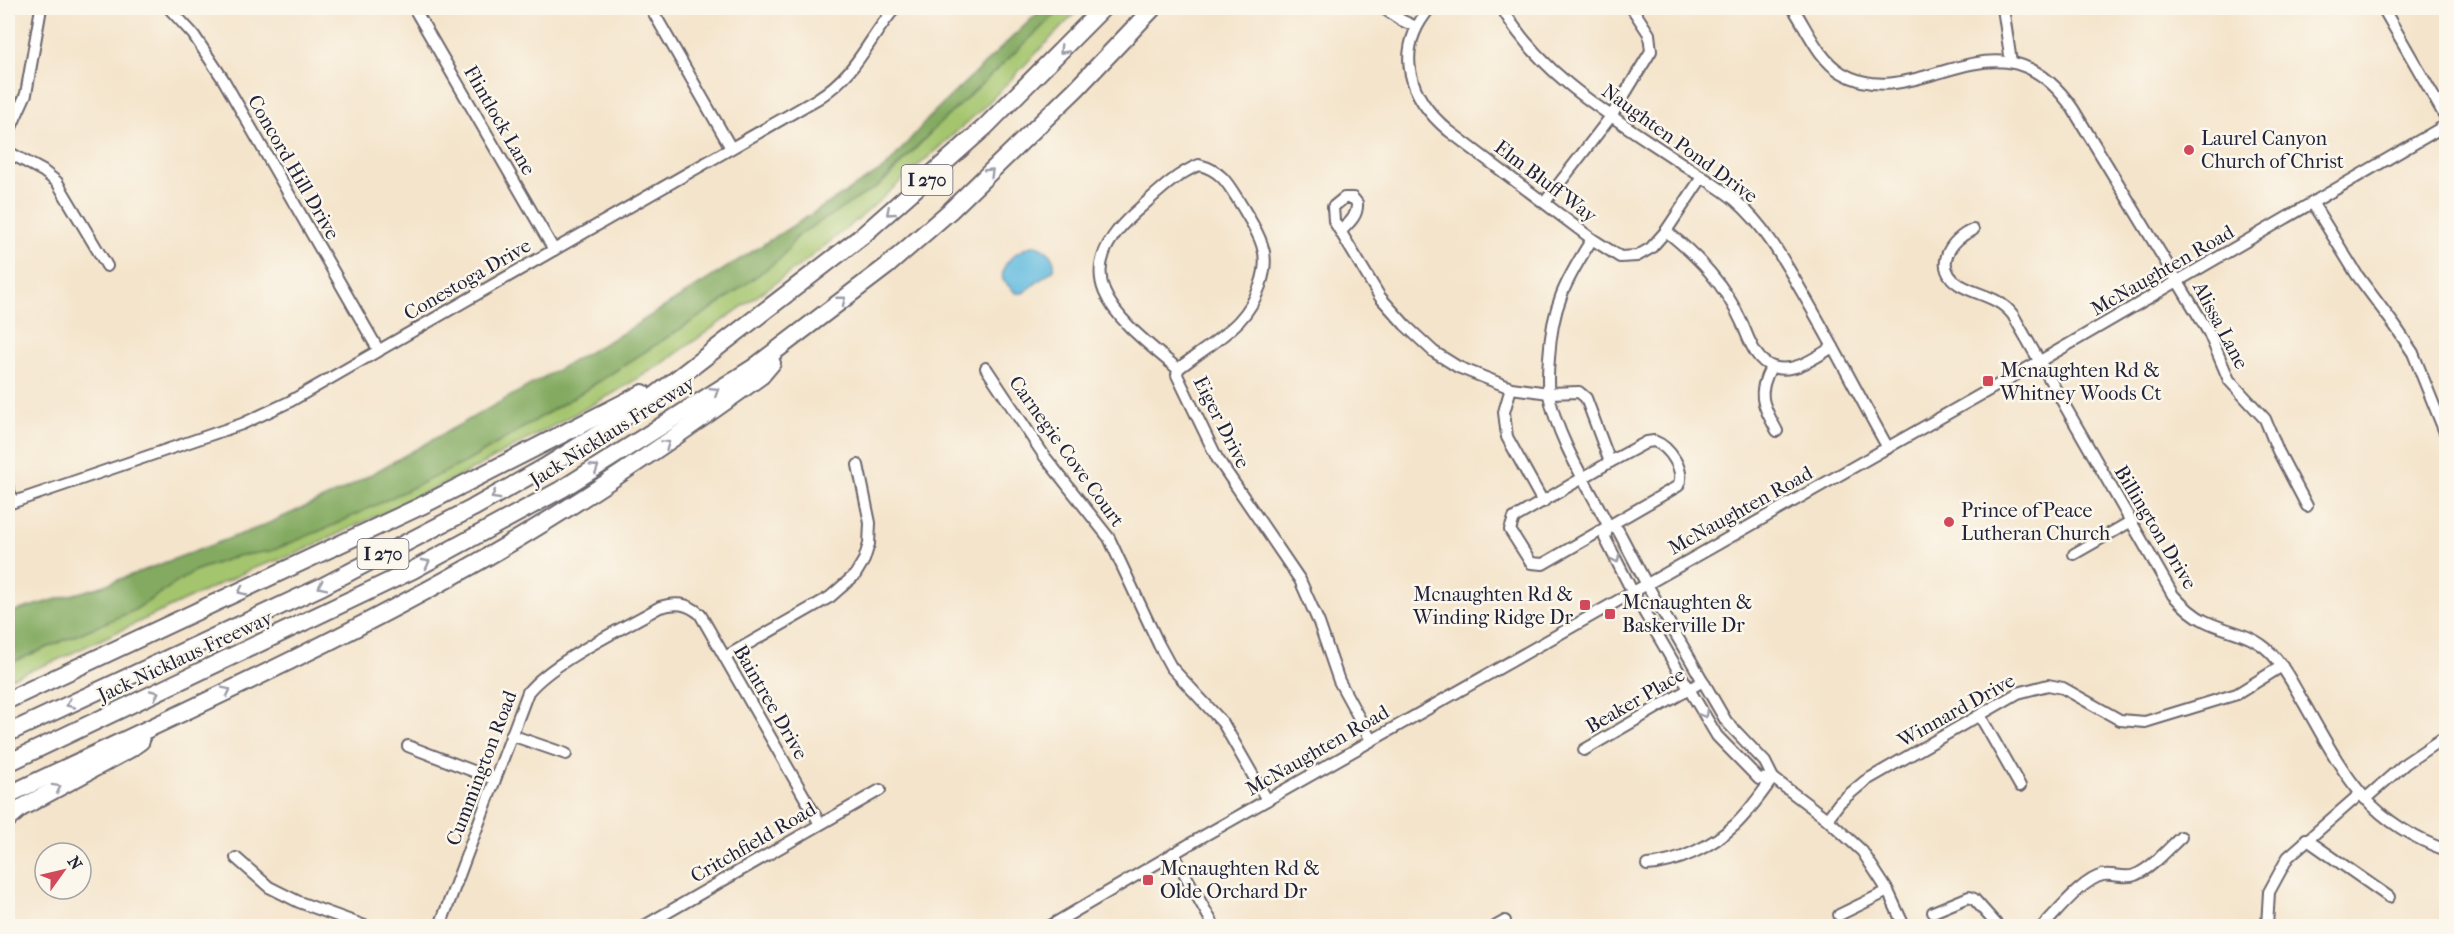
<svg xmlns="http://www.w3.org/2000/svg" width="2454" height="934" font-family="'IM FELL French Canon',serif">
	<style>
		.green { fill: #a4c56d; stroke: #637454; stroke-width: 1.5 }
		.forest { fill: #83aa60; stroke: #52664e; stroke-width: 1.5 }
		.water { fill: #62bbdf; stroke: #426e8d; stroke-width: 1.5 }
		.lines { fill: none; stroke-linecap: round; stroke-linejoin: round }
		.minor-casing { stroke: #6c666d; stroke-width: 14 }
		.highway-casing { stroke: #6c666d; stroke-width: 20 }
		.minor { stroke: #fff; stroke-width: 10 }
		.highway { stroke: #fff; stroke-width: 16 }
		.oneway { stroke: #9c9ca7 }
		.poi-dot { fill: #d1495b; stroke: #fbf7ec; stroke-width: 2 }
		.labels { text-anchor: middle; stroke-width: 5; stroke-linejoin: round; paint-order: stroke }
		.shield { fill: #fbf7ec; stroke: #636270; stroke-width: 1.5 }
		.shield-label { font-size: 18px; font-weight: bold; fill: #22223b }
		.street-label { font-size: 20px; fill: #22223b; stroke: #fbf7ec }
		.poi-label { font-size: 20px; fill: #22223b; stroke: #fbf7ec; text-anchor: start }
	</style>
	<rect width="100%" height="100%" fill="#fbf7ec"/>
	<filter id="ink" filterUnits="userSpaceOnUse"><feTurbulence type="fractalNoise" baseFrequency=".0167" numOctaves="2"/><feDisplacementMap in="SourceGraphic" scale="12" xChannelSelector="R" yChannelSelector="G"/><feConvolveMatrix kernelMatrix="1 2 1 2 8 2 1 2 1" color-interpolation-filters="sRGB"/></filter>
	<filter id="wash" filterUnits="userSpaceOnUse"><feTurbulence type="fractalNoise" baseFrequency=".008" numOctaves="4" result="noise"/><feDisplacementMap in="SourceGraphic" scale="24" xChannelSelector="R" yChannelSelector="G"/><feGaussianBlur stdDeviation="1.35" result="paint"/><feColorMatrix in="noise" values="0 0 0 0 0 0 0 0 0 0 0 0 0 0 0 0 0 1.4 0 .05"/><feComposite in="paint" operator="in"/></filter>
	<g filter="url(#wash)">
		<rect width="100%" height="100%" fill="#f4e4cb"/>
		<path class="green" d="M1062 8H1080L983 108 863 215 803 263 663 363 612 394 464 474 296 554 254 568 55 661 8 679V664L133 611 194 571 237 556 271 551 468 461 584 391 716 306 781 258 798 235 878 186 889 177 937 126Z"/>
		<path class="forest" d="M1043 8H1062L937 126 878 186 798 235 781 258 716 306 584 391 468 461 334 525 271 551 237 556 194 571 133 611 8 664V613L99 587 260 527 343 490 623 333 886 167 934 112Z"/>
		<path class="water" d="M1035 245C1046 248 1056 257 1054 269L1023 293H1016L1003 280C999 262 1020 249 1035 245Z"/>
	</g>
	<g filter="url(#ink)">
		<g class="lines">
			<g class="minor-casing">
				<g id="minor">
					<path d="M169 8 193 34 223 79 379 351"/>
					<path d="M414 8 554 250"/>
					<path d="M651 8 731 148"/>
					<path d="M1383 8 1401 20 1416 27"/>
					<path d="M1430 8C1393 51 1409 98 1449 131L1592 239 1620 257 1637 256 1651 248 1666 231 1702 177"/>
					<path d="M1502 8C1544 81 1622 122 1690 169 1705 179 1722 189 1735 200 1765 226 1783 259 1802 292 1832 343 1859 396 1888 448"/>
					<path d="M1793 8C1807 29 1819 60 1842 73 1918 118 1999 0 2073 109L2209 333 2229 380 2265 419 2278 451 2307 506"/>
					<path d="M2003 8 2011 62"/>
					<path d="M2383 8 2446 118"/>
					<path d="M8 134 26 94 41 8"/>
					<path d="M8 152 43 171 57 182 107 266"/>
					<path d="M1545 202 1612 115 1651 51 1649 34 1632 8"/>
					<path d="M2313 204 2357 275 2395 326 2413 353 2446 435"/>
					<path d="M1973 230C1950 239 1932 268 1960 285 1979 296 1998 296 2013 315L2173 595C2182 605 2192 615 2205 621 2227 632 2251 633 2270 652 2285 667 2294 687 2305 705 2344 774 2367 822 2446 850"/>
					<path d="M1341 231C1349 223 1358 216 1357 203L1353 198H1344L1333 207 1334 221 1380 297 1405 325 1434 352 1458 367 1511 388 1549 393 1579 392 1586 398 1610 462"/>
					<path d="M1666 231C1699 257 1725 285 1742 323 1749 339 1755 361 1773 367 1794 374 1816 357 1833 347"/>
					<path d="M1592 239C1565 282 1552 306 1549 358 1548 370 1547 383 1549 395 1558 440 1587 484 1608 525L1618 530 1646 583 1726 721 1765 762 1773 778 1827 819 1862 851 1888 891 1904 926"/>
					<path d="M1771 367C1756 395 1763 405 1777 431"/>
					<path d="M986 368 1045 457 1109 538 1159 645 1171 667 1223 723 1267 800"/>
					<path d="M1178 369C1197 354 1222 339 1239 321 1256 303 1271 269 1262 245 1258 232 1250 220 1243 208 1230 188 1224 171 1199 165 1176 174 1158 192 1140 208 1059 277 1118 319 1178 369L1177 375 1217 458 1300 580 1319 623 1339 681 1371 740"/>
					<path d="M1511 388 1504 412 1507 437 1543 502"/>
					<path d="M1654 441C1670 447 1686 471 1678 486L1543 564 1531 563 1510 530 1514 518 1610 462 1647 442Z"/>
					<path d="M8 488 13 502"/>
					<path d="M8 504 242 424 289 402 817 99C859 72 866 42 895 8"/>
					<path d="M1608 525 1605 538 1632 591 1689 689 1717 736 1759 779 1773 778"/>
					<path d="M2074 554 2130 522"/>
					<path d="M725 657 830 597 855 575 864 560 869 544 870 523 858 465"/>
					<path d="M1980 716 2020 786"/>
					<path d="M511 735 566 754"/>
					<path d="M408 746 494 779"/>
					<path d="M1584 750 1703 681"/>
					<path d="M2365 799 2406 763 2446 736"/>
					<path d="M1827 819 1840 802 1865 781 2018 693 2048 685 2063 688 2120 720 2145 722 2237 694 2282 666"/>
					<path d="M2306 839 2389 897"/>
					<path d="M1173 853 1214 926"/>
					<path d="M236 858 269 887 299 902 365 926"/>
					<path d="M1647 865C1678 863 1712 846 1735 825 1749 812 1761 794 1773 778"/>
					<path d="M1933 912 1969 897 1974 899 1998 926"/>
					<path d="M1839 915 1888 891"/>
					<path d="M440 926 528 692C553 661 624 628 660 607 676 602 687 603 700 614L820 824"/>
					<path d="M644 926 880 790"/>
					<path d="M1050 926 1200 838 2040 361 2446 125"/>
					<path d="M1496 926 1505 921"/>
					<path d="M2043 926C2057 912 2083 879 2103 875 2113 873 2124 879 2135 875 2152 868 2168 849 2181 837"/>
					<path d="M2267 926 2269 892 2288 857 2360 794"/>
				</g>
			</g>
			<g class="highway-casing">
				<g id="highway">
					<path d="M8 700 421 506 643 393"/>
					<path d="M8 733 323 586 473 508 545 467 635 411 862 236 985 127 1103 8"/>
					<path d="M8 763 413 570 562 489 753 368 887 266 950 211 1076 89 1153 8"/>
					<path d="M8 795C170 718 336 644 492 554 585 500 674 439 761 376L772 363"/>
					<path d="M8 819 21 808 130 749 141 741"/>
				</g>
			</g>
			<use href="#minor" class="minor"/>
			<use href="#highway" class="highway"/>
		</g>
		<defs><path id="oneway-chevron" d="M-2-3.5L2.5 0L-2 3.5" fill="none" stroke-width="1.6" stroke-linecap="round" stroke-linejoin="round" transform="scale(1.5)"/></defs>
		<g class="oneway">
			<use href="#oneway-chevron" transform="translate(1063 50) rotate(134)"/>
			<use href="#oneway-chevron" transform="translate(990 172) rotate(-44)"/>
			<use href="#oneway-chevron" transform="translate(890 212) rotate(139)"/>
			<use href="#oneway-chevron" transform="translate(842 300) rotate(-38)"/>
			<use href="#oneway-chevron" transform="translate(715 391) rotate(-32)"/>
			<use href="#oneway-chevron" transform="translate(666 444) rotate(-35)"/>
			<use href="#oneway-chevron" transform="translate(595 468) rotate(-33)"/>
			<use href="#oneway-chevron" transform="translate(495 496) rotate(150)"/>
			<use href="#oneway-chevron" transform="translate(1616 559) rotate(64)"/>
			<use href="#oneway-chevron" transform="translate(426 563) rotate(-28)"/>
			<use href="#oneway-chevron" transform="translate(322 586) rotate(154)"/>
			<use href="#oneway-chevron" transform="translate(242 591) rotate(155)"/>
			<use href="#oneway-chevron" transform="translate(227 691) rotate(-26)"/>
			<use href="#oneway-chevron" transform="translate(155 694) rotate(-25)"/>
			<use href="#oneway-chevron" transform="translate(70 704) rotate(155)"/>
			<use href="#oneway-chevron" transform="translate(1704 714) rotate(59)"/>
			<use href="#oneway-chevron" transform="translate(57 788) rotate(-29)"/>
		</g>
	</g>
	<g class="poi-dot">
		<circle cx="2189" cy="150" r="6"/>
		<rect x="1982" y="375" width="12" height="12" rx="3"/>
		<circle cx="1949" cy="522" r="6"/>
		<rect x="1579" y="599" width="12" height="12" rx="3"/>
		<rect x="1604" y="608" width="12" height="12" rx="3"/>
		<rect x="1142" y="874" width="12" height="12" rx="3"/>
	</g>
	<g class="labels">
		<g class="shield">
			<rect x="901.5" y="165" width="51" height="30" rx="4.5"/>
			<rect x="357.5" y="539" width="51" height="30" rx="4.5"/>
		</g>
		<g class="shield-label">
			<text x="927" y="186">I 270</text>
			<text x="383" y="560">I 270</text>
		</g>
		<g class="street-label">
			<text transform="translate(500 120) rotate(60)" y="7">Flintlock Lane</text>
			<text transform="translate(1680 143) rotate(36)" y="7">Naughten Pond Drive</text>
			<text transform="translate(294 167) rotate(60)" y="7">Concord Hill Drive</text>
			<text transform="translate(1546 181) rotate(37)" y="7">Elm Bluff Way</text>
			<text transform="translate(2162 270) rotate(-30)" y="7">McNaughten Road</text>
			<text transform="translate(467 279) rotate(-30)" y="7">Conestoga Drive</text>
			<text transform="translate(2221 325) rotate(62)" y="7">Alissa Lane</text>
			<text transform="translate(1222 422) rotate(63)" y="7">Eiger Drive</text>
			<text transform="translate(612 431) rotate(-32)" y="7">Jack Nicklaus Freeway</text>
			<text transform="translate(1067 451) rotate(54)" y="7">Carnegie Cove Court</text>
			<text transform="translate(1740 510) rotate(-29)" y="7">McNaughten Road</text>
			<text transform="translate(2156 527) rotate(59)" y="7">Billington Drive</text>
			<text transform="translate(185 656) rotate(-25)" y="7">Jack Nicklaus Freeway</text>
			<text transform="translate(1635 700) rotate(-30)" y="7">Beaker Place</text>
			<text transform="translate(771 702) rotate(60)" y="7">Baintree Drive</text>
			<text transform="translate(1956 710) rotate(-29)" y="7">Winnard Drive</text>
			<text transform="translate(1317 750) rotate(-30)" y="7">McNaughten Road</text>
			<text transform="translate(481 768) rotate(-69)" y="7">Cummington Road</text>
			<text transform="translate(753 842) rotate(-30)" y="7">Critchfield Road</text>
		</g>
		<g class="poi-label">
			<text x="2201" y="145">Laurel Canyon<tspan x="2201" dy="23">Church of Christ</tspan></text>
			<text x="2000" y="377">Mcnaughten Rd &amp;<tspan x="2000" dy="23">Whitney Woods Ct</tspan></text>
			<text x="1961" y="517">Prince of Peace<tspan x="1961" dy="23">Lutheran Church</tspan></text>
			<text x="1573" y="601" text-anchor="end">Mcnaughten Rd &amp;<tspan x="1573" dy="23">Winding Ridge Dr</tspan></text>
			<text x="1622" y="609">Mcnaughten &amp;<tspan x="1622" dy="23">Baskerville Dr</tspan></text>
			<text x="1160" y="875">Mcnaughten Rd &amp;<tspan x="1160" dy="23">Olde Orchard Dr</tspan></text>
		</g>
	</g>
	<rect width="2454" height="934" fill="none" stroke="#fbf7ec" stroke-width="30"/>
	<g transform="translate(63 871) rotate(56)"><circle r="28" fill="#fbf7ec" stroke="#a4a2a5" stroke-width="1.5"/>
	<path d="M0-4.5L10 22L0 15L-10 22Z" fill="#d1495b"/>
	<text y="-9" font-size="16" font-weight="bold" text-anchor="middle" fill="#22223b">N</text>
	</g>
</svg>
